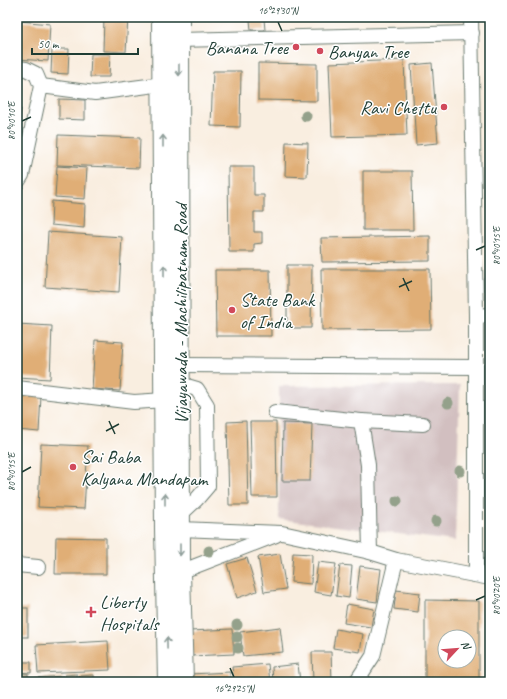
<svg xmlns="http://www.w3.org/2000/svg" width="507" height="699" font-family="Caveat,sans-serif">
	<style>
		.industrial { fill: #d2bfc0 }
		.building { fill: #e0ae76; fill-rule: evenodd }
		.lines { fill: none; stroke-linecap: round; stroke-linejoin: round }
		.minor-casing { stroke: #6b7b70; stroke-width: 16 }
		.highway-casing { stroke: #6b7b70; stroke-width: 22 }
		.minor { stroke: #fff; stroke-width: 14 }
		.highway { stroke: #fff; stroke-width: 20 }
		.tree { fill: #94a18b }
		.oneway { stroke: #8f9e9a }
		.ticks { fill: none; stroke: #1f3d34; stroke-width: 1.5 }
		.poi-dot { fill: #d1495b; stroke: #fff; stroke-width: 1.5 }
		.labels { text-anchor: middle; stroke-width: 3; stroke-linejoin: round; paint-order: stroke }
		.poi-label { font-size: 19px; fill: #1f3d34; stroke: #fff; text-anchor: start }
		.street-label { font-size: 19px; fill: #1f3d34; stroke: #fff }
		.neatline { fill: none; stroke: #1f3d34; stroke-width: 1.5 }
		.ticks-label { font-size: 10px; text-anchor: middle; fill: #1f3d34 }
	</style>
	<rect width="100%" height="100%" fill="#fff"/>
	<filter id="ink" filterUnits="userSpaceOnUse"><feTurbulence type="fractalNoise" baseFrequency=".025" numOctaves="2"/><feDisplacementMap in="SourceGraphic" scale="8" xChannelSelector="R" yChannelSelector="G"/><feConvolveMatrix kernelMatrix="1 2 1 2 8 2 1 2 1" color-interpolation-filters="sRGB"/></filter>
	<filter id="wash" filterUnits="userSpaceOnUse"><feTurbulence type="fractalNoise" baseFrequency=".012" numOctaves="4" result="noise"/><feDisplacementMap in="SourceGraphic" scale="16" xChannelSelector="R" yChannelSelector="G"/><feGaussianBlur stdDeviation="0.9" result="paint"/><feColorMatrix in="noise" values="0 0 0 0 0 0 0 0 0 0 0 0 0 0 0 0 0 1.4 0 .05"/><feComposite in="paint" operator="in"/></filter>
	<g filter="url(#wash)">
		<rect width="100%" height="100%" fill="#f9eee0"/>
		<path class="industrial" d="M460 385 455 541 279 519V386Z"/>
		<g id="blocks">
			<g class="building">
				<path d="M104 17H128L126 52 103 51Z"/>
				<path d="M264 19 265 30H251L250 20Z"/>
				<path d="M19 21 50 24 48 61 17 59Z"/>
				<path d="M52 49H69L68 74 51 73Z"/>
				<path d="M91 54H110L109 77H90Z"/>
				<path d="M404 60 407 135 332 137 329 63Z"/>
				<path d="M258 63 317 64V101L258 100Z"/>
				<path d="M432 63 438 143 416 145 411 65Z"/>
				<path d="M213 71H241L240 127 211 126Z"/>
				<path d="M59 99 85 100V120L59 119Z"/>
				<path d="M17 109H21L18 126H17Z"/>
				<path d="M58 135 140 138 139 168 57 165Z"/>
				<path d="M286 142 308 143 307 177 285 176Z"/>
				<path d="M57 166 87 168 85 199 55 197Z"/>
				<path d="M228 167H254V195H264V212H254V232H262V243L254 244V252H229Z"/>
				<path d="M363 171H412L413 230H363Z"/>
				<path d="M52 201 85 204 84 228 51 225Z"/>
				<path d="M48 232 122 237 119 292 45 287Z"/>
				<path d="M430 236V261L322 262 321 238Z"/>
				<path d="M287 265H312L311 328H287Z"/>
				<path d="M321 269H430L431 329 322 330Z"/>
				<path d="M215 270H270L271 336H216Z"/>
				<path d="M17 324 52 326 50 379 17 377Z"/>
				<path d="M95 340 123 342 120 391 92 389Z"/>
				<path d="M17 395 41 396 39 432 17 430Z"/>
				<path d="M246 421 248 505H229L227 422Z"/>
				<path d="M250 422H276L277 497H252Z"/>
				<path d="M283 423 312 424 310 481H282Z"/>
				<path d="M41 444 88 446 84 509 38 507Z"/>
				<path d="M56 537 106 538V574H55Z"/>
				<path d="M293 553 312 554 311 584 291 582Z"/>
				<path d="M280 554 286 589 264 592 258 557Z"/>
				<path d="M247 558 257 591 237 598 227 564Z"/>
				<path d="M318 562 336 564 331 595 314 592Z"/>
				<path d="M340 565 352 566 349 598 336 596Z"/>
				<path d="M360 566 381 569 377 602 356 599Z"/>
				<path d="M396 590 420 593 418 612 394 609Z"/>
				<path d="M425 600 479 601V682H425ZM445 637H469V661H445Z"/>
				<path d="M347 604 374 609 371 627 344 623Z"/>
				<rect x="17" y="608" width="11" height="29"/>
				<path d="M280 627 283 652 243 656 240 632Z"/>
				<path d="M232 629 234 654 191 656 190 631Z"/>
				<path d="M336 629 363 634 360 652 333 648Z"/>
				<path d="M108 641 110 670 38 673 36 645Z"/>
				<path d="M312 652H331L332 682H313Z"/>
				<path d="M17 662H31V673L17 672Z"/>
				<path d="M268 664 270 682H234L232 667Z"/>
				<path d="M298 664 300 682H273L272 667Z"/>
				<path d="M230 672V682H190V674Z"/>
				<rect x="17" y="674" width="11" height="8"/>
				<path d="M77 674V682H66L65 675Z"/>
				<path d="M94 675V682H80L79 676Z"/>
				<path d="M63 676V682H35V678Z"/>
			</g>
		</g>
	</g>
	<g filter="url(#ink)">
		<use href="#blocks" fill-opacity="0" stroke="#6b7b70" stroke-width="1"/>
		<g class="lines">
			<g class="minor-casing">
				<g id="minor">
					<path d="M471 17 476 316V575"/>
					<path d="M179 40 472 33"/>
					<path d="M17 68 26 69 36 74 41 86 22 175 17 183"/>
					<path d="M41 86 95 93 163 84"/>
					<path d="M476 316 490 315"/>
					<path d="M180 365 476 367"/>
					<path d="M180 384 197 389 207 405 208 486 196 500 180 515"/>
					<path d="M17 388 134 402 165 400"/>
					<path d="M275 412 361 421 368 465 370 552"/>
					<path d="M361 421 423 424"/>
					<path d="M180 529 282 533 370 552 396 560 490 578"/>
					<path d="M17 565 38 567"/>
					<path d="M180 572 276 535"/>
					<path d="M356 682 373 656 396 560"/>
				</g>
			</g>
			<g class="highway-casing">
				<g id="highway">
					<path d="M162 17 165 529 168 682"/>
					<path d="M179 17 180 572 183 682"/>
				</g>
			</g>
			<use href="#minor" class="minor"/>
			<use href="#highway" class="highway"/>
		</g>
		<g class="tree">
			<circle cx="306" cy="116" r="5.5"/>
			<circle cx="448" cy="403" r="5.5"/>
			<circle cx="460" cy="471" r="5.5"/>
			<circle cx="397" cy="501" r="5.5"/>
			<circle cx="436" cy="521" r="5.5"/>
			<circle cx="209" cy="551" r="5.5"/>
			<circle cx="237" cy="625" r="5.5"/>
			<circle cx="237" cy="637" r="5.5"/>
			<circle cx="238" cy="648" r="5.5"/>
		</g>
		<defs><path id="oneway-shaft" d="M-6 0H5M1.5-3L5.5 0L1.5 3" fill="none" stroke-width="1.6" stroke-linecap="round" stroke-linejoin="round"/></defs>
		<g class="oneway">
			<use href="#oneway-shaft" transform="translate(179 70) rotate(90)"/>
			<use href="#oneway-shaft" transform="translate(163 141) rotate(-90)"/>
			<use href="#oneway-shaft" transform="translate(164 271) rotate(-90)"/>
			<use href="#oneway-shaft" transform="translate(165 499) rotate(-90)"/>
			<use href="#oneway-shaft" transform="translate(180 550) rotate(90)"/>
			<use href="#oneway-shaft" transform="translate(167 643) rotate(-91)"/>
		</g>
	</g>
	<path class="ticks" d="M278 22 282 31M22 121 31 117M476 250 485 246M403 278 409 291M399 287 412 281M109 421 115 434M106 431 119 424M22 472 31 467M476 600 485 596M230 668 234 677"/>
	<g class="poi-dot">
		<circle cx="296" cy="47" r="4"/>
		<circle cx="320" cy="51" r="4"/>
		<circle cx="444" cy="107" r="4"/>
		<circle cx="232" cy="310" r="4"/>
		<circle cx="73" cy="467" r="4"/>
		<path d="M89 606h4v4h4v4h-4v4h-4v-4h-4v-4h4z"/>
	</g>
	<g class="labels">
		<g class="poi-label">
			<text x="288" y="54" text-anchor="end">Banana Tree</text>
			<text x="328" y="58">Banyan Tree</text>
			<text x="436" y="114" text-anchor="end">Ravi Chettu</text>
			<text x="240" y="306">State Bank<tspan x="240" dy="22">of India</tspan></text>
			<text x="81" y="463">Sai Baba<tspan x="81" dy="22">Kalyana Mandapam</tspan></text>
			<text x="100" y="608">Liberty<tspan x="100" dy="22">Hospitals</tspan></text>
		</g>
		<g class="street-label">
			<text transform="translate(180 314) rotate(-90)" y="7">Vijayawada - Machilipatnam Road</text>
		</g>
	</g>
	<rect width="507" height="699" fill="none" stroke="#fff" stroke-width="44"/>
	<g transform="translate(457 649) rotate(64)"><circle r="19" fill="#ffffff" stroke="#a5b1ae"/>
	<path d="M0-3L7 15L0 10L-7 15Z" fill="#d1495b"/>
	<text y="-6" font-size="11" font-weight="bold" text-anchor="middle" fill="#1f3d34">N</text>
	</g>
	<path d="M32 48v6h106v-6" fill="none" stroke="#1f3d34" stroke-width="2"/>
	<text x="38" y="48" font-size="12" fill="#1f3d34" stroke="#ffffff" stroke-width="3" paint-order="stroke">50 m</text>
	<rect x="22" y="22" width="463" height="655" class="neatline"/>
	<g class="ticks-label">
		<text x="278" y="14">16°29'30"N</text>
		<text transform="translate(11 121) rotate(-90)" y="4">80°40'10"E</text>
		<text transform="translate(496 246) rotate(-90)" y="4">80°40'15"E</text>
		<text transform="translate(11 472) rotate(-90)" y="4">80°40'15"E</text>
		<text transform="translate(496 596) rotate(-90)" y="4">80°40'20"E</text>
		<text x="234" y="692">16°29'25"N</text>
	</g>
</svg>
